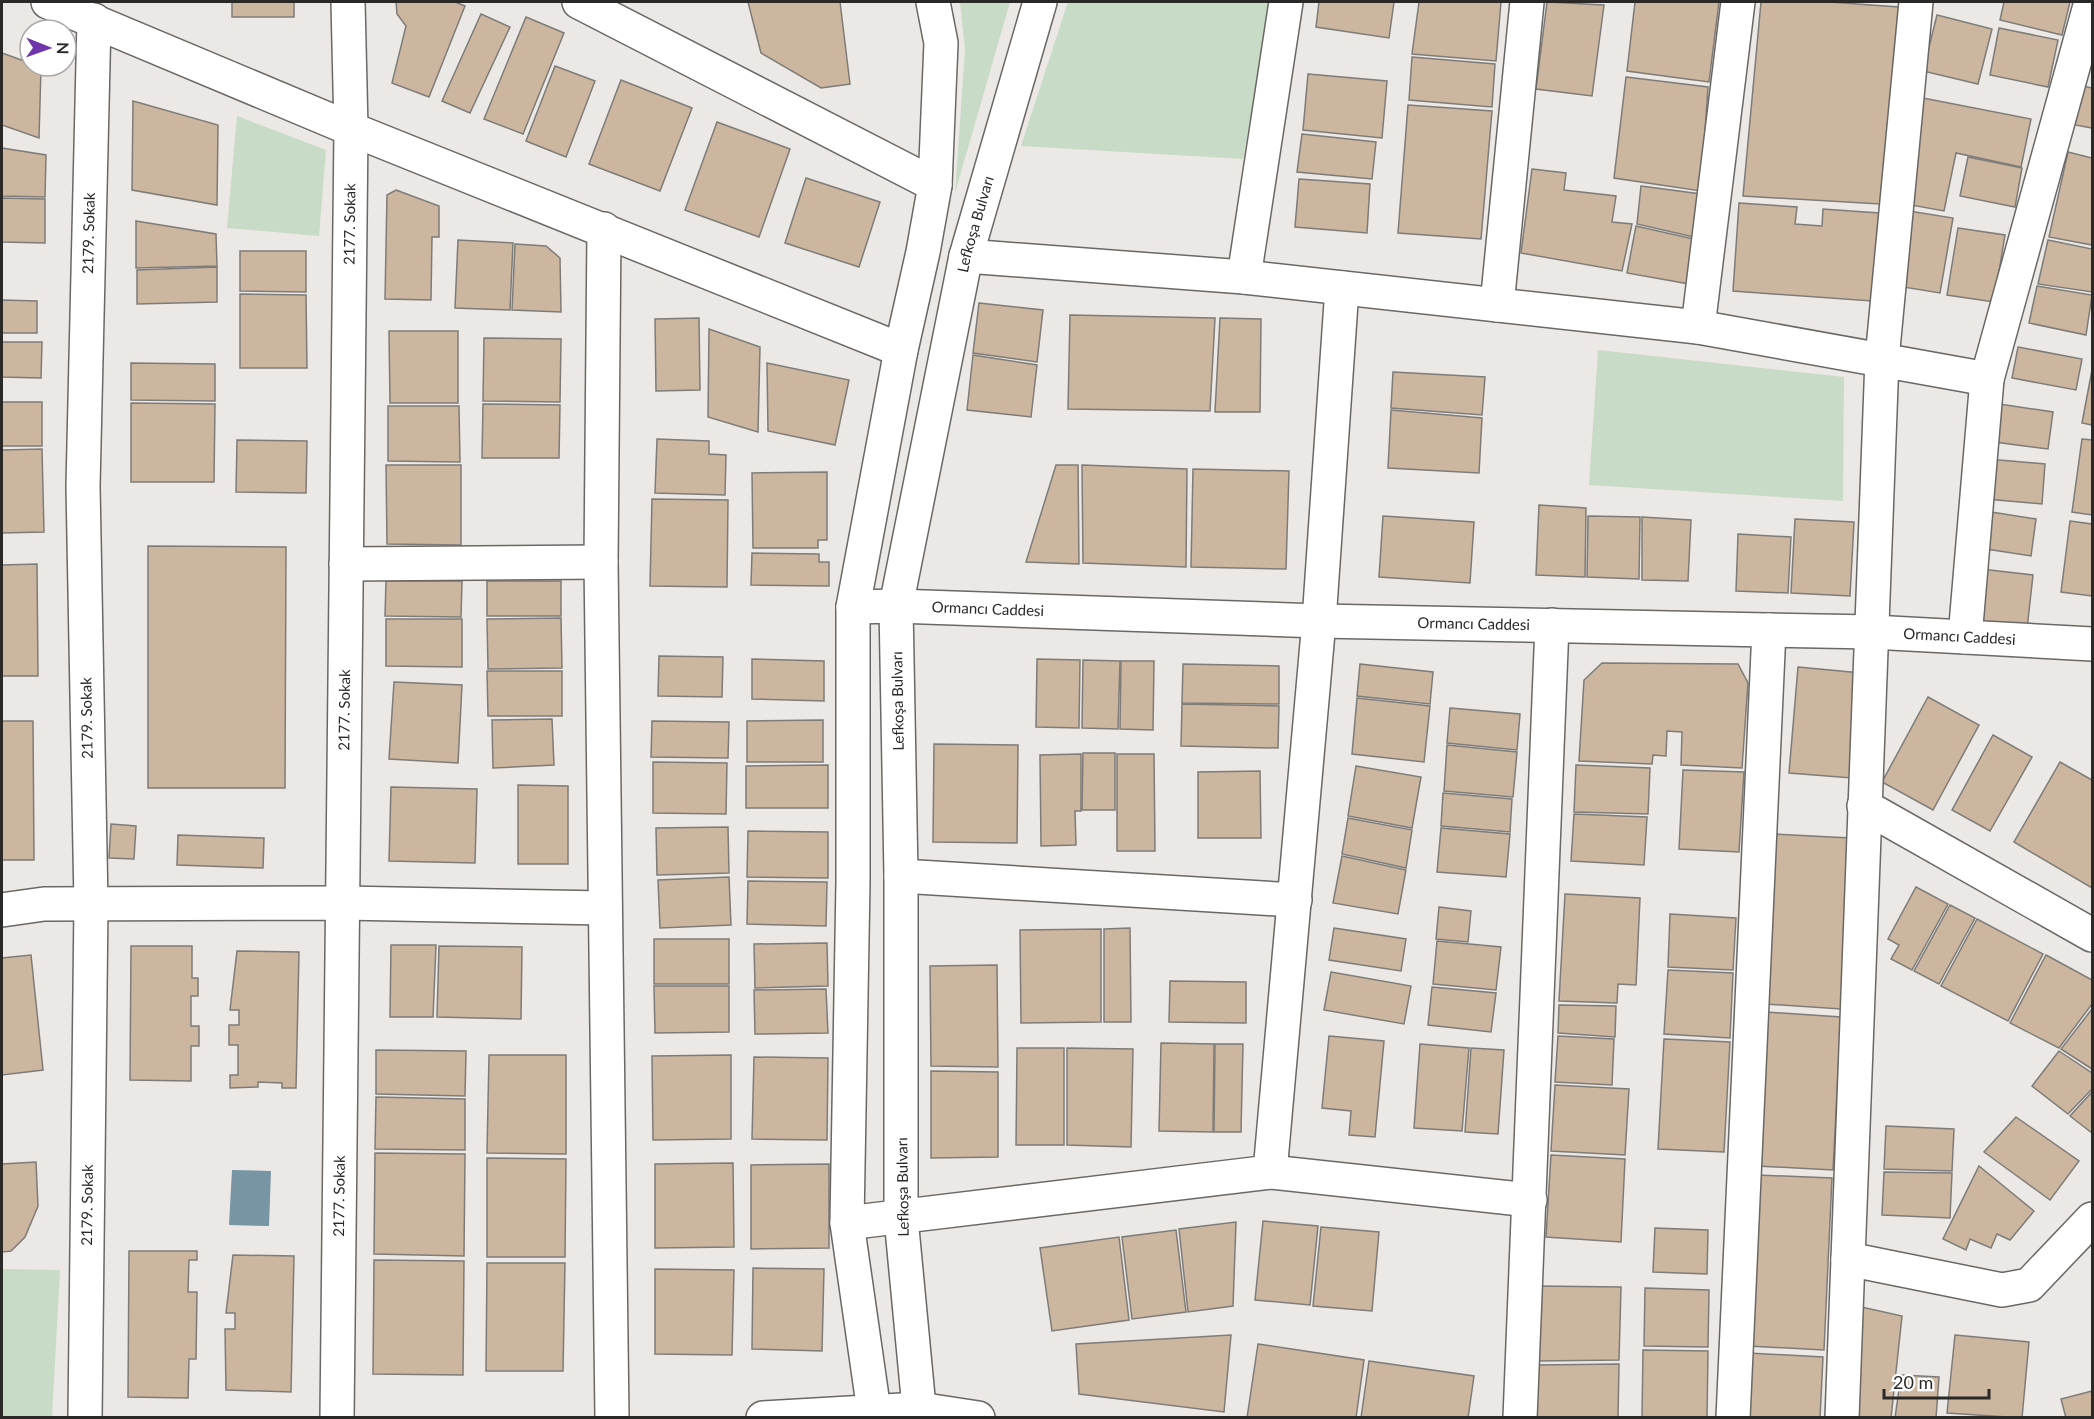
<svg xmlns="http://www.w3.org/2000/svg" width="2094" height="1419" font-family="Lato,sans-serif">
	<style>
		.green { fill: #c8dbc6 }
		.water { fill: #7795a3 }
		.building { fill: #ccb69f; stroke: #7e7c79; stroke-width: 1.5 }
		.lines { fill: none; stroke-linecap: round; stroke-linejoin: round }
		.minor-casing { stroke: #6a6865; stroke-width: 36 }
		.tertiary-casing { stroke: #6a6865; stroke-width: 36 }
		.secondary-casing { stroke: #6a6865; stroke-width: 36 }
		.minor { stroke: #fff; stroke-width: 33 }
		.tertiary { stroke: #fff; stroke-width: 33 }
		.secondary { stroke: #fff; stroke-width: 33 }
		.labels { text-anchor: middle; stroke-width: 4.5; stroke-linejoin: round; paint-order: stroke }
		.street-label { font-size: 15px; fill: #2a2928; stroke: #fff }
	</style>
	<rect width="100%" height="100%" fill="#ebe8e5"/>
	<g class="green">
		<path d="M960 2H1010L955 193 965 50Z"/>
		<path d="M1068 2H1270L1243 159 1021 146Z"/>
		<path d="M237 116 326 150 319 236 227 228Z"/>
		<path d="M1598 350 1844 377 1843 501 1589 485Z"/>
		<path d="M2 1269 60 1270 52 1417H2Z"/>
	</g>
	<path class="water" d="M232 1170 271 1171 269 1226 229 1225Z"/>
	<g class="building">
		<rect x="232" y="2" width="62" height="15"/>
		<path d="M396 2H455L465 6 429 97 392 83 406 26 397 14Z"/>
		<path d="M748 2H840L850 84 821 88 761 53Z"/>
		<path d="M1319 2H1394L1389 38 1316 27Z"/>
		<path d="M1419 2H1501L1496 61 1412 54Z"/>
		<path d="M1547 2 1604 5 1592 96 1536 89Z"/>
		<path d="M1635 2H1719L1709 82 1627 71Z"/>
		<path d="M1761 2H1829L1899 7 1880 204 1743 196Z"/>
		<path d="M2004 2H2070L2062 35 2000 20Z"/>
		<path d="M481 14 510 27 470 113 442 101Z"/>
		<path d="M1937 15 1992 29 1978 84 1923 71Z"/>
		<path d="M526 17 564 33 523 134 484 119Z"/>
		<path d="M1999 28 2058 40 2048 87 1990 75Z"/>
		<path d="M2 53 30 63V66L41 67 39 138 2 125Z"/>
		<path d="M1412 57 1495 64 1492 107 1409 100Z"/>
		<path d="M555 66 595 81 566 157 526 141Z"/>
		<path d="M1308 74 1387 81 1382 138 1303 130Z"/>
		<path d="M1626 77 1708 87 1701 191 1614 178Z"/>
		<path d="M621 80 692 108 660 191 589 164Z"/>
		<path d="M2083 86 2092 88V128L2075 125Z"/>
		<path d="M1923 98 2031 119 2021 167 1956 153 1944 211 1911 205Z"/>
		<path d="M133 101 218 125 217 205 132 190Z"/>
		<path d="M1408 105 1492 111 1481 239 1398 233Z"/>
		<path d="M717 122 790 149 759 237 685 210Z"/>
		<path d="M1302 134 1376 142 1372 179 1297 172Z"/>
		<path d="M2 148 46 155 45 197 2 196Z"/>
		<path d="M2068 152 2092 158V245L2049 237Z"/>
		<path d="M1968 157 2022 168 2015 207 1960 196Z"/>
		<path d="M1532 169 1566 173 1564 190 1616 196 1612 222 1632 224 1622 271 1521 253Z"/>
		<path d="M806 178 880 202 859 267 785 243Z"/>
		<path d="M1299 179 1370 184 1367 233 1295 227Z"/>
		<path d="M1641 186 1701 194 1698 238 1637 224Z"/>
		<path d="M396 190 439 206V237H432L431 300 385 299 387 195Z"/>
		<path d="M2 198 45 199V243L2 242Z"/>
		<path d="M1739 203 1797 207 1795 224 1822 226 1823 209 1879 213 1872 301 1733 291Z"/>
		<path d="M1909 211 1953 218 1940 293 1897 286Z"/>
		<path d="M136 221 216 234 217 266 136 268Z"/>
		<path d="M1636 226 1698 240 1695 285 1627 273Z"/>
		<path d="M1958 228 2005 235 1994 302 1947 295Z"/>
		<path d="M458 240 513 243 510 310 455 308Z"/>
		<path d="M2048 240 2092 249V292L2038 284Z"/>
		<path d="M515 244 546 246 560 258 561 312 512 310Z"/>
		<path d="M240 251H306V292L240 291Z"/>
		<path d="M217 267V302L137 304V270Z"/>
		<path d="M2037 286 2092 295 2086 335 2029 323Z"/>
		<path d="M240 294 306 295 307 368H240Z"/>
		<path d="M2 300 37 301V333H2Z"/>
		<path d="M979 303 1043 310 1037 362 973 353Z"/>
		<path d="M1070 315 1215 318 1210 411 1068 409Z"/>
		<path d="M699 318 700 390 656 391 655 319Z"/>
		<path d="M1220 318 1261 319 1260 412H1215Z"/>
		<path d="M709 329 760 347 758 432 708 417Z"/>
		<path d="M389 331H458V403H390Z"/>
		<path d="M484 338 561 339 560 402 483 401Z"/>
		<path d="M2 342H42L41 378 2 377Z"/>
		<path d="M2018 347 2082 359 2076 390 2012 378Z"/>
		<path d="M973 355 1037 365 1031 417 967 410Z"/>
		<path d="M131 363 215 364V401L131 400Z"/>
		<path d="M767 363 849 380 835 445 768 431Z"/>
		<path d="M2092 370V425L2082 423Z"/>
		<path d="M1393 372 1485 377 1482 415 1391 408Z"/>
		<rect x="2" y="402" width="40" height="44"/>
		<path d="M131 403 215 404 214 482H131Z"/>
		<path d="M1993 403 2053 412 2048 449 1987 441Z"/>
		<path d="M483 404 560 405 559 458H482Z"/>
		<path d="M388 406H459L460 462 388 461Z"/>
		<path d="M1391 410 1482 418 1479 473 1388 468Z"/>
		<path d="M657 439 709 441V454L726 455 725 495 655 493Z"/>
		<path d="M2082 439 2092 440V515L2072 512Z"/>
		<path d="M237 440 307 441 306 493 236 492Z"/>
		<path d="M42 449 44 532 2 533V450Z"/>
		<path d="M1988 459 2045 464 2042 504 1986 499Z"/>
		<path d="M386 465H461V545L387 544Z"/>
		<path d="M1056 465H1078L1079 564 1026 562Z"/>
		<path d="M1082 465 1187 469 1186 567 1083 563Z"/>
		<path d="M1193 469 1289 471 1286 569 1191 567Z"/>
		<path d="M827 472V540H818V548H753L752 473Z"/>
		<path d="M652 499 728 500 727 587 650 586Z"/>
		<path d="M1539 505 1586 508 1585 577 1536 575Z"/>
		<path d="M1985 511 2036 519 2031 556 1980 548Z"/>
		<path d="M1383 516 1474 522 1470 583 1379 577Z"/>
		<path d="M1588 516 1640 517 1639 579 1587 577Z"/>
		<path d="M1642 517 1691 520 1688 581 1642 580Z"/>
		<path d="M1795 519 1854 522 1850 596 1791 593Z"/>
		<path d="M2070 521 2092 524V596L2061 592Z"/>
		<path d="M1738 534 1791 537 1788 593 1736 591Z"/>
		<path d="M148 546 286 547 285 788H148Z"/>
		<path d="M752 553 819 554V562H829V586L751 585Z"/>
		<path d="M37 564 38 676H2V565Z"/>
		<path d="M1981 569 2033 575 2027 629 1975 623Z"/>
		<path d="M386 581H462L461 617 385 616Z"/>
		<rect x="487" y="581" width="74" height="35"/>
		<path d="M561 618 562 668 488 669 487 619Z"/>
		<path d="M386 619H462V667L386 666Z"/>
		<path d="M659 656 723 657 722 697 658 696Z"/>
		<path d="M752 659 824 661V701L752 699Z"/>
		<path d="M1037 659 1080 660 1079 728 1036 727Z"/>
		<path d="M1083 660 1120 661 1118 729 1082 728Z"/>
		<path d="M1121 661H1154L1153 730 1120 729Z"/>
		<path d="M1602 663 1738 664 1748 683 1742 768 1681 765 1682 732 1667 731 1666 756 1653 755 1652 764 1579 761 1584 680Z"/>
		<path d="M1183 664 1279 666V704L1182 703Z"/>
		<path d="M1360 664 1433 672 1430 704 1357 696Z"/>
		<path d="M1798 667 1861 673 1852 778 1789 773Z"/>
		<path d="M487 671H562V716H488Z"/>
		<path d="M394 682 462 685 458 763 389 759Z"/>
		<path d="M1928 697 1979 725 1933 810 1882 782Z"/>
		<path d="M1357 698 1430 706 1424 762 1352 754Z"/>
		<path d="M1182 704 1279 706 1278 748 1181 746Z"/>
		<path d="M1450 708 1520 714 1517 750 1447 743Z"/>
		<path d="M552 719 554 765 493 768 492 720Z"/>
		<path d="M823 720V762H747V721Z"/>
		<path d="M2 721H33L34 860H2Z"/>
		<path d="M652 721 729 722 728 758 651 757Z"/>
		<path d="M1993 735 2032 757 1990 831 1952 810Z"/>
		<path d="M934 744 1018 745 1017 843 933 842Z"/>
		<path d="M1447 745 1517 752 1513 797 1444 791Z"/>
		<path d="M1083 753H1115V810H1082Z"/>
		<path d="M1081 754V811H1075L1076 845 1041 846 1040 755Z"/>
		<path d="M1117 754H1154L1155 851H1117Z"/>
		<path d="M653 762 727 763 726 814 653 813Z"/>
		<path d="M2060 762 2092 780V888L2014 842Z"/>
		<path d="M828 765V808H746V766Z"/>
		<path d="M1576 765 1650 768 1648 814 1574 812Z"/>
		<path d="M1356 766 1421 777 1412 828 1348 816Z"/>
		<path d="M1683 770 1744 772 1739 852 1679 849Z"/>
		<path d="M1260 771 1261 838H1198V772Z"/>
		<path d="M518 785 568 786V864H518Z"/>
		<path d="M391 787 477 789 475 863 389 861Z"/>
		<path d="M1443 793 1512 799 1510 832 1441 826Z"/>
		<path d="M1574 814 1647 817 1644 865 1571 861Z"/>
		<path d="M1348 818 1412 830 1406 868 1342 854Z"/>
		<path d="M111 824 136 826 134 859 109 858Z"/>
		<path d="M728 827 729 873 657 875 656 828Z"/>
		<path d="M1441 828 1510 834 1506 877 1437 872Z"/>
		<path d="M748 831 828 832V878L747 877Z"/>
		<path d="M1775 834 1850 838 1841 1009 1766 1004Z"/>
		<path d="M178 835 264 838 263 868 177 865Z"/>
		<path d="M1342 856 1406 870 1398 914 1333 903Z"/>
		<path d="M729 877 731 925 660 928 658 880Z"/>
		<path d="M748 881 827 882 826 926 747 924Z"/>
		<path d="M1916 887 1948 904 1912 970 1891 959 1899 945 1888 939Z"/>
		<path d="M1565 894 1640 898 1636 985 1618 984 1617 1003 1559 1001Z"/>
		<path d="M1950 905 1975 918 1939 984 1914 971Z"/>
		<path d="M1439 907 1471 911 1468 942 1436 939Z"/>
		<path d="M1670 914 1736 918 1733 970 1668 967Z"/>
		<path d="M1977 919 2043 954 2008 1021 1941 986Z"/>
		<path d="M1130 928 1131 1022H1104V929Z"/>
		<path d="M1334 928 1406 939 1401 971 1329 960Z"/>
		<path d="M1101 929V1022L1021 1023 1020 930Z"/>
		<rect x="654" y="939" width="75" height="45"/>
		<path d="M1437 941 1501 947 1496 990 1433 984Z"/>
		<path d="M827 943 828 986 755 988 754 944Z"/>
		<path d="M391 945H436L433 1017H390Z"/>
		<path d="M131 946H192V978H198V996H191V1026H199V1046H191V1081L130 1080Z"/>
		<path d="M439 946 522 947 521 1019 437 1017Z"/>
		<path d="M237 951 299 952 296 1088H282V1083L258 1082V1087L230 1088V1075H238V1045H229V1025H239V1010H230Z"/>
		<path d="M31 955 43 1070 2 1075V958Z"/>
		<path d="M2046 955 2092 980V1004L2059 1048 2010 1023Z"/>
		<path d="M997 965 998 1067 931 1066 930 966Z"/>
		<path d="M1668 970 1733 973 1730 1038 1664 1034Z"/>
		<path d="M1331 972 1411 986 1404 1024 1324 1010Z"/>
		<path d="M1170 981 1246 982V1023L1169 1022Z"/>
		<path d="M654 986H729V1032L655 1033Z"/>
		<path d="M1432 987 1496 993 1491 1032 1428 1025Z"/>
		<path d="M826 989 828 1033 755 1034 754 990Z"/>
		<path d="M1559 1005 1616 1006 1615 1037 1558 1033Z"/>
		<path d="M2092 1009V1069L2061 1049Z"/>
		<path d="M1766 1012 1841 1017 1833 1170 1757 1166Z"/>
		<path d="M1329 1036 1384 1041 1375 1137 1349 1135 1351 1111 1322 1108Z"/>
		<path d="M1558 1036 1614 1039 1612 1085 1555 1082Z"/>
		<path d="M1664 1039 1730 1042 1724 1152 1658 1149Z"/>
		<path d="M1161 1043 1214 1044 1213 1132 1159 1131Z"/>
		<path d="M1215 1044H1243L1241 1132H1214Z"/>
		<path d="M1420 1044 1469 1048 1462 1131 1414 1128Z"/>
		<path d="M1017 1048H1064V1145H1016Z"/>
		<path d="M1067 1048 1133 1049 1131 1147 1067 1145Z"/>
		<path d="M1471 1048 1504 1050 1498 1134 1465 1132Z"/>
		<path d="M376 1050 466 1051 465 1096 376 1094Z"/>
		<path d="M2059 1051 2092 1073V1089L2068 1114 2032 1086Z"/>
		<path d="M489 1055H566V1154L487 1153Z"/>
		<path d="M731 1055V1139L653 1140 652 1056Z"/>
		<path d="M754 1057 828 1058 827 1140 752 1139Z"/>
		<path d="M931 1071 998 1072V1157L931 1158Z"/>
		<path d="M1555 1085 1629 1089 1625 1155 1551 1151Z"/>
		<path d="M2092 1092V1133L2070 1116Z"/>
		<path d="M376 1097 465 1099V1150L375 1149Z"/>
		<path d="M2016 1117 2079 1161 2050 1200 1984 1152Z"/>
		<path d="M1886 1126 1954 1129 1952 1171 1884 1169Z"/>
		<path d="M375 1153 465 1154 464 1256 374 1254Z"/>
		<path d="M1551 1155 1625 1159 1621 1242 1546 1237Z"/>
		<path d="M487 1158 566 1159 565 1257H487Z"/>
		<path d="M36 1162 38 1206 25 1237 11 1251 2 1252V1164Z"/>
		<path d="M733 1163 734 1247 655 1248V1164Z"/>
		<path d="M829 1164V1248L751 1249V1165Z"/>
		<path d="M1979 1166 2034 1211 2010 1240 1997 1234 1991 1248 1970 1239 1966 1250 1943 1239Z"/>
		<path d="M1884 1172 1952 1173 1950 1218 1882 1215Z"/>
		<path d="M1757 1175 1832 1178 1824 1350 1748 1346Z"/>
		<path d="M1263 1221 1318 1226 1310 1305 1255 1300Z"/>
		<path d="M1236 1222 1233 1306 1188 1312 1179 1229Z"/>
		<path d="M1321 1227 1379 1232 1372 1311 1313 1306Z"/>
		<path d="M1655 1228 1708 1230 1707 1274 1653 1272Z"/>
		<path d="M1176 1230 1186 1312 1132 1319 1122 1237Z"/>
		<path d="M1119 1237 1129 1320 1052 1331 1040 1248Z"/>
		<path d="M129 1251H197V1260H189L188 1292H197L196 1359H189L188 1398 128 1397Z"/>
		<path d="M233 1255 294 1256 291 1392 226 1390 225 1329H235V1313H226Z"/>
		<path d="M374 1260 464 1261 463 1375 373 1374Z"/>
		<path d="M487 1263H565L563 1371H486Z"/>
		<path d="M753 1268 824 1269 822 1351 752 1349Z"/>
		<path d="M655 1269 734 1270 732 1355 655 1354Z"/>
		<path d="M1538 1286 1621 1287 1619 1360 1537 1361Z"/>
		<path d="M1645 1288 1709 1290 1708 1347 1644 1346Z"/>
		<path d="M1857 1306 1902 1316 1891 1418H1848Z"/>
		<path d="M1231 1335 1224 1412 1079 1394 1076 1344Z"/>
		<path d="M1955 1335 2029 1342 2022 1418 1947 1413Z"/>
		<path d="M1258 1344 1364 1360 1356 1418H1247Z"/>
		<path d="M1643 1350 1708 1351 1707 1418H1642Z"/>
		<path d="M1748 1353 1823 1357 1820 1418H1744Z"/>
		<path d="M1369 1361 1474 1376 1468 1418H1361Z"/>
		<path d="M1619 1364 1618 1418H1536L1537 1365Z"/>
		<path d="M1901 1375 1939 1377 1936 1418H1895Z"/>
		<path d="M2092 1391V1418H2066L2061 1399Z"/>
	</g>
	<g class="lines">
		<g class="minor-casing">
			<g id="minor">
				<path d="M579 2 935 185"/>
				<path d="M604 229 601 562 612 1418"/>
				<path d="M966 256 1244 277 1698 327 1987 379"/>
				<path d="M1244 277 1286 2"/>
				<path d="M1497 305 1527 2"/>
				<path d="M1698 327 1738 2"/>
				<path d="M346 564 601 562"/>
				<path d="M1965 637 1987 379 2091 2"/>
				<path d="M1864 806 2092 935"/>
				<path d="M901 876 1295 900"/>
				<path d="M2 910 44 904 344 903 605 908"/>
				<path d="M1270 1172 1319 621 1342 288"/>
				<path d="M847 1223 1270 1172 1530 1200"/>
				<path d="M1848 1259 2002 1290 2029 1285 2092 1219"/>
				<path id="s1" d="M85 1418 91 904 83 486 94 20"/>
				<path d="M1520 1418 1552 625"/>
				<path d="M1733 1418 1769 630"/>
				<path d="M1842 1418 1882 359 1916 2"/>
			</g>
		</g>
		<g class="tertiary-casing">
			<g id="tertiary">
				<path d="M48 2 351 129 901 350"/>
				<path id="s2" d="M853 607 896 606 1319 621 1872 632 2092 644"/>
				<path id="s3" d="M337 1418 351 129 348 2"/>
			</g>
		</g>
		<g class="secondary-casing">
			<g id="secondary">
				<path d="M763 1418 919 1409 978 1418"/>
				<path d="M875 1418 847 1223 853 882V607L901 350 923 252 935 185 941 43 933 2"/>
				<path id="s4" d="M920 1418 901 1218V876L896 606 966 256 1040 2"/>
			</g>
		</g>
		<use href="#minor" class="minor"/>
		<use href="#tertiary" class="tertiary"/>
		<use href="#secondary" class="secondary"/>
	</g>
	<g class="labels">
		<g class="street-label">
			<text dy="5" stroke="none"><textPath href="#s3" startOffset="1194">2177. Sokak</textPath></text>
			<text dy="5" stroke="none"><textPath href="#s4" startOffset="1203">Lefkoşa Bulvarı</textPath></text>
			<text dy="5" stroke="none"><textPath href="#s1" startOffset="1185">2179. Sokak</textPath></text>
			<text dy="5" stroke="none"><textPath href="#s2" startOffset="135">Ormancı Caddesi</textPath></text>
			<text dy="5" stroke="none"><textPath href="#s2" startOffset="621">Ormancı Caddesi</textPath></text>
			<text dy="5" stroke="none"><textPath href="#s2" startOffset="1107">Ormancı Caddesi</textPath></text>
			<text transform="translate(898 701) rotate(-91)" y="5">Lefkoşa Bulvarı</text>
			<text dy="5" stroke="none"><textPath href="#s3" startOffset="708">2177. Sokak</textPath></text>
			<text transform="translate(87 718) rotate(-91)" y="5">2179. Sokak</text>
			<text transform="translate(903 1187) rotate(-91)" y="5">Lefkoşa Bulvarı</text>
			<text dy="5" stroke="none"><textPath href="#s3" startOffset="222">2177. Sokak</textPath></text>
			<text dy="5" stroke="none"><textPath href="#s1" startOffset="213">2179. Sokak</textPath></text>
		</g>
	</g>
	<rect width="2094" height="1419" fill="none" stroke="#2a2928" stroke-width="6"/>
	<g transform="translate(48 48) rotate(91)"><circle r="28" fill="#ffffff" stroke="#aaa9a9" stroke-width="1.5"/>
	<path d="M0-4.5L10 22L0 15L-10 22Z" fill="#6f35ac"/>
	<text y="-9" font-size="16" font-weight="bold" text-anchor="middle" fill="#2a2928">N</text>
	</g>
	<path d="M1884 1389v9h105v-9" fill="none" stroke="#2a2928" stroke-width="3"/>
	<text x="1893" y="1389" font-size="18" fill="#2a2928" stroke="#ffffff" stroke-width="4.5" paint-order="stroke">20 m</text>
</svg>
